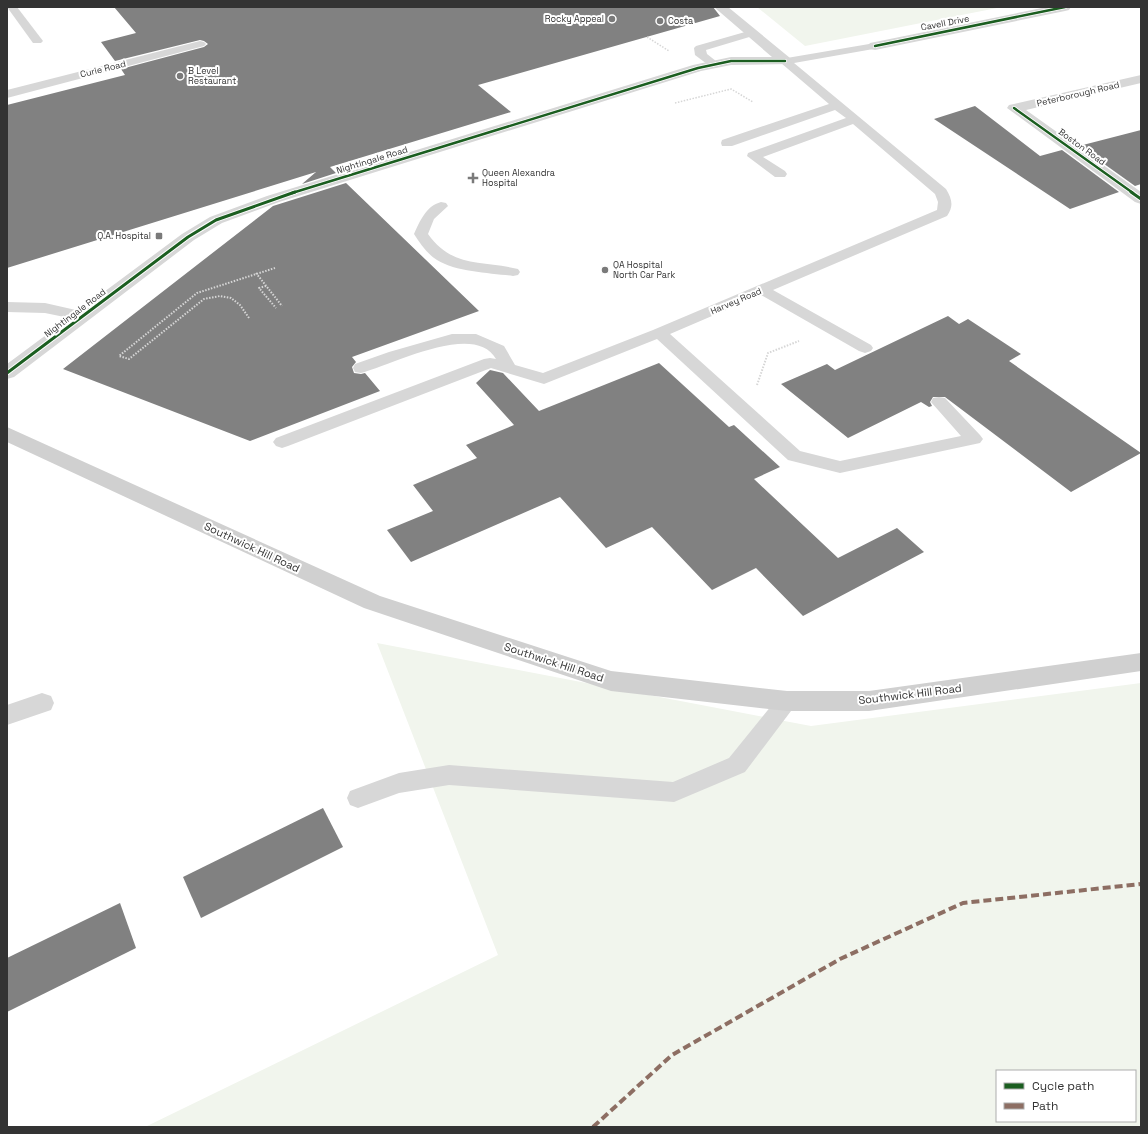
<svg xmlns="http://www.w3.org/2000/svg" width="1148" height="1134" font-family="'Space Grotesk',sans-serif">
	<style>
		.green { fill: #f1f5ed; fill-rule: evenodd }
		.building { fill: #818181 }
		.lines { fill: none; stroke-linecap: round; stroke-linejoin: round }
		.path-far1 { stroke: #d6d6d6; stroke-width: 1.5; stroke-dasharray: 1.5 1.5; stroke-linecap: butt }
		.path { stroke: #d6d6d6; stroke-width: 2; stroke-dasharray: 1.5 1.5; stroke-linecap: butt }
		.service { fill: #d7d7d7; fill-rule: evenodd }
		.minor { fill: #d7d7d7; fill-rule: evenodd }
		.secondary { fill: #d0d0d0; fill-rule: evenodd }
		.quiet { stroke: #8d6e63; stroke-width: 4; stroke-dasharray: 8 4; stroke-linecap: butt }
		.cycleway-far1-casing { stroke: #fff; stroke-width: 4 }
		.cycleway-casing { stroke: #fff; stroke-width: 5 }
		.cycleway-far1 { stroke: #1b5e20; stroke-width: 2.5 }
		.cycleway { stroke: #1b5e20; stroke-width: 3 }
		.poi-dot { fill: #7a7a7a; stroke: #fff; stroke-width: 1.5 }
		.labels { text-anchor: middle; stroke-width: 4; stroke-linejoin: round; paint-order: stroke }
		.far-poi-label { font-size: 9px; fill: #333; stroke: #fff; text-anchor: start }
		.far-street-label { font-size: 9px; fill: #333; stroke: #fff }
		.street-label { font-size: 11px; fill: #333; stroke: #fff }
	</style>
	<rect width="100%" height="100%" fill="#fff"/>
	<g class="green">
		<path d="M757 7H1002L805 46Z"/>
		<path d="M377 643 811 726 1141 683V1127H145L498 955ZM997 1071H1135V1121H997Z"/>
	</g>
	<g class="building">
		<path d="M114 7H713L720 16 478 85 511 112 330 167 336 173 302 184 316 172 7 268V105L125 75 121 69 204 47 208 44 204 41 200 40 115 61 101 42 136 33Z"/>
		<path d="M975 106 1040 156 1062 150 1119 192 1070 209 934 119Z"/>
		<path d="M1141 130V184L1135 186 1079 146Z"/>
		<path d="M346 183 479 311 352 357 356 362 352 367 354 373 361 374 365 373 380 391 250 441 63 369 273 206Z"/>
		<path d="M948 316 959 324 968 319 1021 354 1009 361 1141 453 1071 492 945 397H933L930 402 932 406 929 407 921 402 848 438 781 384 827 364 835 370Z"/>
		<path d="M659 363 729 427 734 425 780 467 754 479 838 558 897 528 924 552 803 616 756 568 712 590 652 527 606 548 560 497 411 562 387 530 433 511 413 485 477 458 466 445 514 425 476 383 490 370 503 373 539 411Z"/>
		<path d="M323 808 343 847 201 918 183 877Z"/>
		<path d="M120 903 136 948 7 1012V958Z"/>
	</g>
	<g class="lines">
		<g class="path-far1">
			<path d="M647 37 669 51"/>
			<path d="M675 103 731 89 753 102"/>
		</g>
		<g class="path">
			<path d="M256 273 282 306"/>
			<path d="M266 286 259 288 276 308"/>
			<path d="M249 318 240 305 231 298 220 296 204 299 129 359 119 356 197 293 275 268"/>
			<path d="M757 385 768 353 799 341"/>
		</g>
		<g class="service">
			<path d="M7 7H17L43 41 41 43H33Z"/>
			<path d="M752 30 758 33 756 35 706 50 707 54 721 65 719 67H711L695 55 694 48 696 46Z"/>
			<path d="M200 41 204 42 206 44 204 46 7 98V90Z"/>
			<path d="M875 43 879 44 881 46 879 48 794 63 946 189C952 199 954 206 947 216L773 290 871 345 873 348 871 351 865 353 859 351 761 295 670 334 800 451 840 461 961 436 931 402 933 398 939 397 945 398 980 435 983 439 980 443 840 473 788 460 657 339 544 384 491 368 288 446 282 448 276 446 273 442 276 438 484 359 490 358 496 359C475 321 392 365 361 373L355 372 353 368 355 364 389 352 452 334H476L504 346 515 365 543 373 653 330 937 210 938 202 935 194 853 124 763 157 785 171 787 174 785 177H775L747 156 748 153 846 118 835 110 732 146H722L721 143 722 140 829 104 781 63 779 61 781 59Z"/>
			<path d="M441 202 446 203 448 206 434 219 428 234C453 269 482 260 518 269L520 272 518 275 513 276C491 273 456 272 437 260 427 254 420 243 414 234 420 221 426 206 441 202Z"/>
			<path d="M7 302 45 303 89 313 92 316 89 319 84 321 45 313 7 312Z"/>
			<path d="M787 692 794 695 797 701 794 707 745 772 674 802 449 785 399 793 358 808 350 805 347 798 350 791 399 773 449 765 673 782 729 758 780 695Z"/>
		</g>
		<g class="minor">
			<path d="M714 7H728L790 58 792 61 790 64 731 65 701 71 279 202 222 223 194 240 14 377 7 379V364L182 234 210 217 267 196 693 65 731 57H772Z"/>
			<path d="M1047 7H1071L1069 10 1065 11 875 50 870 49 868 46 870 43 875 42Z"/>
			<path d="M1141 75V83L1026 110 1141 192V204L1135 202 1007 108 1009 105 1014 104Z"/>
			<path d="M42 693 51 696 54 703 51 710 7 725V705Z"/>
		</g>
		<path class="secondary" d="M7 427 380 596 611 671 787 691H869L1141 653V671L869 711H787L611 691 364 608 7 442Z"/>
		<path class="quiet" d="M593 1127 672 1055 840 959 963 903 1141 884"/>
		<g class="cycleway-far1-casing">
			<g id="cycleway-far1">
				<path d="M875 46 1065 7"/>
				<path d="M1014 108 1133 193"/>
				<path d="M292 193 698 68 731 61H785"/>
			</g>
		</g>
		<g class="cycleway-casing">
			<g id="cycleway">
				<path d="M1131 192 1141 199"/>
				<path d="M7 373 188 237 216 220 295 192"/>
			</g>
		</g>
		<use href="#cycleway-far1" class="cycleway-far1"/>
		<use href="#cycleway" class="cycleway"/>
	</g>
	<g class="poi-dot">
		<circle cx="612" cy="19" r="4"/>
		<circle cx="660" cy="21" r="4"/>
		<circle cx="180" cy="76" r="4"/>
		<path d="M471 172h4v4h4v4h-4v4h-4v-4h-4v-4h4z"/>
		<rect x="155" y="232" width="8" height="8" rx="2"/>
		<circle cx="605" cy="270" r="4"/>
	</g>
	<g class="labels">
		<g class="far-poi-label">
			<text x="604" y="22" text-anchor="end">Rocky Appeal</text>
			<text x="668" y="24">Costa</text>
			<text x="188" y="74">B Level<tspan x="188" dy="10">Restaurant</tspan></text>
			<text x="482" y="176">Queen Alexandra<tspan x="482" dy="10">Hospital</tspan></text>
			<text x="151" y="239" text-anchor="end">Q.A. Hospital</text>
			<text x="613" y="268">QA Hospital<tspan x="613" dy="10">North Car Park</tspan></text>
		</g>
		<g class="far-street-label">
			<text transform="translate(945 23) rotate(-11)" y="3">Cavell Drive</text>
			<text transform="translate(103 69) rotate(-14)" y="3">Curie Road</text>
			<text transform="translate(1078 94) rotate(-13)" y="3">Peterborough Road</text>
			<text transform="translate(1082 147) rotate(36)" y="3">Boston Road</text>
			<text transform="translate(372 160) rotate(-17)" y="3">Nightingale Road</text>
			<text transform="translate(736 301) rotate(-23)" y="3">Harvey Road</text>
			<text transform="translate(75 313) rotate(-37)" y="3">Nightingale Road</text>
		</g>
		<g class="street-label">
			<text transform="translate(252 547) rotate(25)" y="4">Southwick Hill Road</text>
			<text transform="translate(554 662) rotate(18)" y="4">Southwick Hill Road</text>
			<text transform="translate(910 694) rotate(-7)" y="4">Southwick Hill Road</text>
		</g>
	</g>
	<rect width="1148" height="1134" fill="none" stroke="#333333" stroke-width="16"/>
	<rect x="996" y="1070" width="140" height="52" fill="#ffffff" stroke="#adadad"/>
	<rect x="1004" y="1083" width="20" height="6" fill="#1b5e20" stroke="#adadad"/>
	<text x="1032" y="1090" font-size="12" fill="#333333">Cycle path</text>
	<rect x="1004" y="1103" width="20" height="6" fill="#8d6e63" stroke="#adadad"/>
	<text x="1032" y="1110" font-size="12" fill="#333333">Path</text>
</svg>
